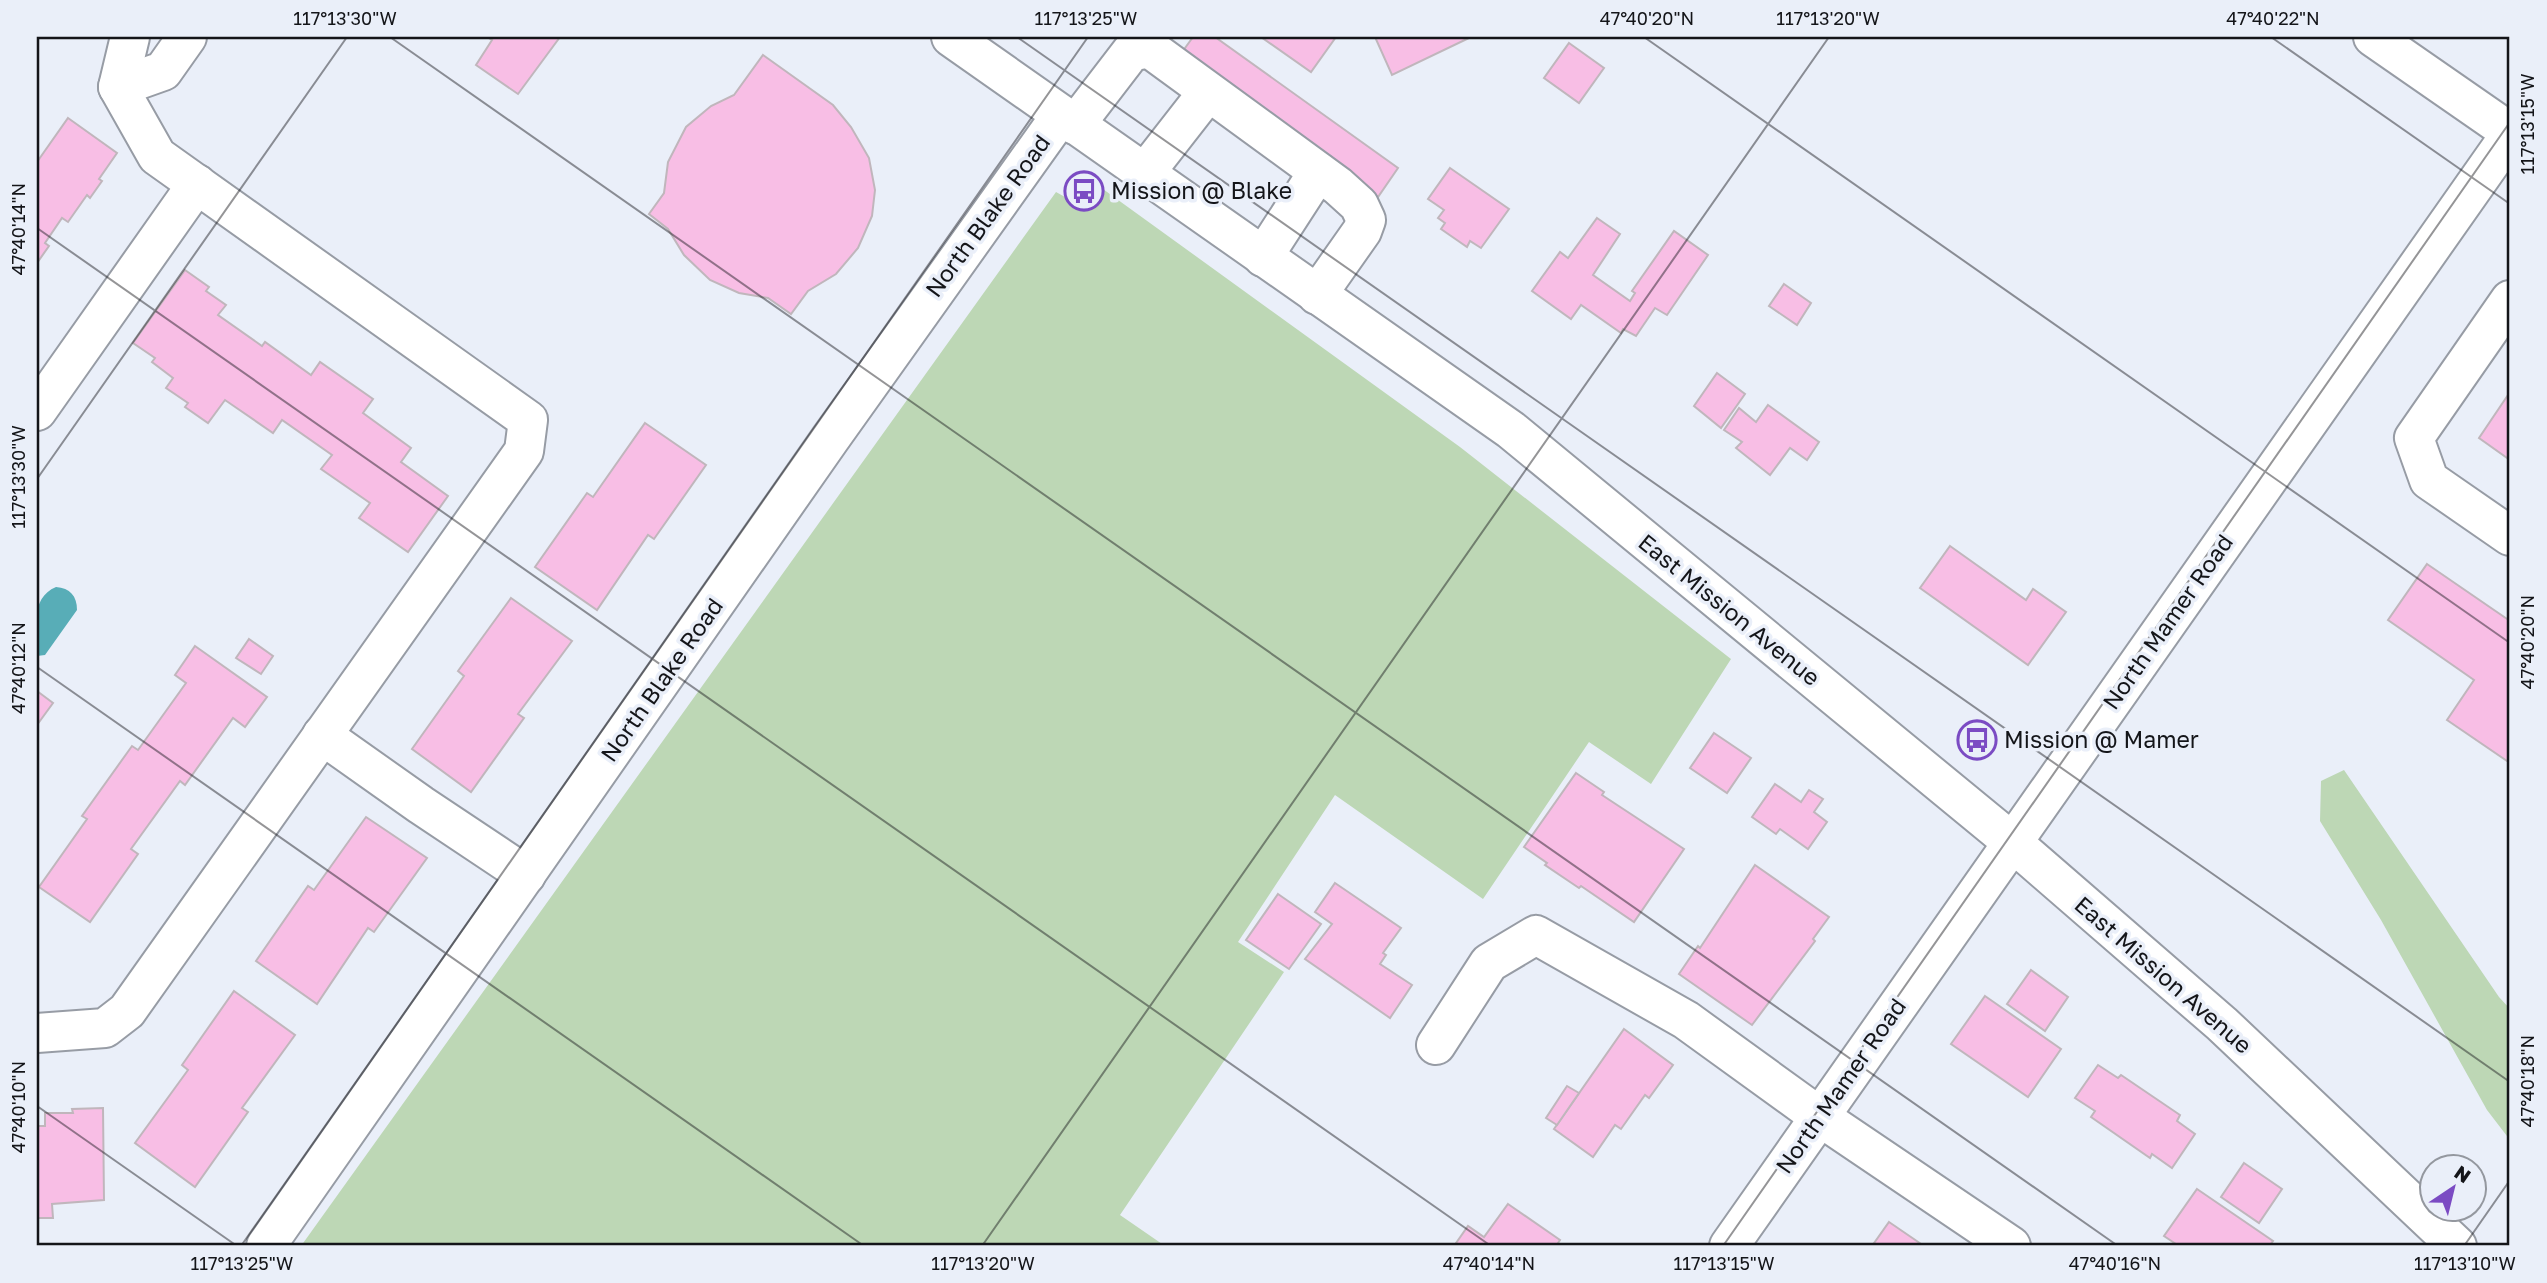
<svg xmlns="http://www.w3.org/2000/svg" width="2547" height="1283" font-family="'Golos Text',sans-serif">
	<style>
		.green { fill: #bdd7b5 }
		.water { fill: #58adb7 }
		.building { fill: #f8bee5; stroke: #c0b6bc; stroke-width: 2 }
		.lines { fill: none; stroke-linecap: round; stroke-linejoin: round }
		.minor-casing { stroke: #979ca5; stroke-width: 42 }
		.minor { stroke: #fff; stroke-width: 38 }
		.ticks { fill: none; stroke: #141519; stroke-width: 2; stroke-opacity: 0.45 }
		.labels { text-anchor: middle; stroke-width: 7; stroke-linejoin: round; paint-order: stroke }
		.poi-label { font-size: 23px; fill: #141519; stroke: #eaeff9; text-anchor: start }
		.street-label { font-size: 23px; fill: #141519; stroke: #eaeff9 }
		.neatline { fill: none; stroke: #141519; stroke-width: 2.5 }
		.ticks-label { font-size: 18px; text-anchor: middle; fill: #141519 }
	</style>
	<rect width="100%" height="100%" fill="#eaeff9"/>
	<g class="green">
		<path d="M1096 184 1460 447 1731 659 1651 784 1589 742 1483 899 1335 795 1238 942 1284 972 1120 1215 1165 1246H301L1056 192 1065 197 1079 185Z"/>
		<path d="M2344 770 2499 997 2510 1009V1140L2487 1110 2381 920 2320 821 2321 781Z"/>
	</g>
	<path class="water" d="M56 587C70 588 77 596 77 610L45 655 37 656C37 632 29 598 56 587Z"/>
	<g class="building">
		<path d="M487 37H560L518 94 476 65 492 40Z"/>
		<path d="M1193 37H1215L1398 168 1378 197 1180 55Z"/>
		<path d="M1261 37H1336L1311 72Z"/>
		<path d="M1375 37H1471L1392 75Z"/>
		<path d="M1569 43 1604 68 1579 103 1544 78Z"/>
		<path d="M763 55 833 105 851 127 869 158 875 190 872 216 858 248 836 274 808 291 791 314 768 298 739 293 710 280 684 255 668 229 649 214 664 193 668 162 686 127 711 106 734 95Z"/>
		<path d="M68 118 117 153 99 179 102 181 90 198 87 195 68 222 62 218 45 243 49 246 37 263V162Z"/>
		<path d="M1450 168 1509 209 1481 248 1470 241 1467 247 1441 229 1445 223 1438 218 1444 210 1428 199Z"/>
		<path d="M1597 218 1620 234 1593 275 1630 301 1635 293 1632 291 1674 231 1708 255 1667 315 1655 308 1636 336 1623 329 1621 333 1581 305 1571 319 1532 291 1560 252 1568 258Z"/>
		<path d="M185 270 209 287 206 291 226 305 218 315 262 346 265 342 311 375 320 362 373 399 363 413 411 448 401 462 448 496 408 552 359 518 370 503 321 469 332 455 282 420 273 433 225 400 208 423 185 407 188 403 166 388 173 378 152 362 155 358 133 343Z"/>
		<path d="M1784 284 1811 303 1797 325 1769 306Z"/>
		<path d="M1717 373 1745 394 1721 428 1694 406Z"/>
		<path d="M2510 392V460L2479 438Z"/>
		<path d="M1768 405 1819 442 1807 460 1790 448 1770 475 1736 448 1742 442 1724 430 1739 408 1756 422Z"/>
		<path d="M645 423 706 465 654 539 648 535 597 610 535 567 587 493 593 497Z"/>
		<path d="M1950 546 2026 600 2033 589 2066 612 2028 665 1920 588Z"/>
		<path d="M2427 564 2510 621V763L2447 720 2474 680 2388 620Z"/>
		<path d="M511 598 572 641 518 714 524 718 471 792 412 749 464 676 458 671Z"/>
		<path d="M249 639 273 656 261 674 236 658Z"/>
		<path d="M195 646 267 697 245 727 233 718 185 785 180 781 131 849 138 854 90 922 39 887 87 819 82 816 132 746 138 750 186 683 175 675Z"/>
		<path d="M37 691 53 703 37 725Z"/>
		<path d="M1714 733 1751 758 1727 793 1690 768Z"/>
		<path d="M1576 773 1604 792 1602 795 1684 849 1634 922 1581 886 1579 888 1545 865 1547 863 1524 847Z"/>
		<path d="M1775 784 1801 802 1809 790 1823 799 1814 812 1827 822 1808 849 1780 829 1776 834 1752 817Z"/>
		<path d="M366 817 427 858 374 932 368 928 317 1004 256 961 308 886 314 890Z"/>
		<path d="M1755 865 1829 917 1813 939 1815 941 1752 1025 1679 974 1698 946 1700 948Z"/>
		<path d="M1335 883 1401 928 1383 953 1386 955 1380 964 1412 985 1390 1018 1305 959 1332 924 1315 912Z"/>
		<path d="M1278 894 1321 924 1289 969 1246 940Z"/>
		<path d="M2031 970 2068 997 2045 1031 2007 1004Z"/>
		<path d="M234 991 295 1035 242 1108 248 1112 195 1187 135 1143 188 1070 182 1065Z"/>
		<path d="M1985 996 2061 1049 2028 1097 1951 1044Z"/>
		<path d="M1624 1029 1673 1065 1649 1098 1645 1095 1621 1129 1615 1125 1593 1157 1554 1129Z"/>
		<path d="M2098 1065 2118 1078 2121 1075 2180 1115 2177 1121 2195 1134 2172 1168 2152 1154 2150 1158 2091 1117 2095 1111 2075 1098Z"/>
		<path d="M1567 1086 1579 1093 1557 1125 1546 1118Z"/>
		<path d="M103 1108 104 1200 52 1204 53 1218H37V1126H45V1113H73L72 1109Z"/>
		<path d="M2244 1163 2282 1189 2259 1223 2221 1197Z"/>
		<path d="M2197 1189 2273 1241 2269 1246H2179L2164 1236Z"/>
		<path d="M1508 1204 1560 1240 1556 1246H1454L1468 1226 1484 1237Z"/>
		<path d="M1889 1222 1924 1246H1872Z"/>
	</g>
	<g class="lines">
		<g class="minor-casing">
			<g id="minor">
				<path d="M951 37 1511 430 2012 842 2222 1024 2457 1246"/>
				<path d="M2373 37 2510 132"/>
				<path d="M118 87 163 71 187 37"/>
				<path d="M1075 125 1131 52 1149 48 1338 186 1359 205 1366 220 1362 231 1317 295"/>
				<path d="M1144 174 1208 92"/>
				<path d="M1263 257 1318 172"/>
				<path d="M2510 300 2414 438 2429 480 2510 536"/>
				<path d="M37 411 197 184"/>
				<path d="M322 735 421 805 526 875"/>
				<path d="M37 1033 105 1028 127 1011 524 451 528 420 157 156 118 87 130 37"/>
				<path d="M1436 1045 1489 963 1536 935 1686 1020 1820 1117 2011 1246"/>
				<path d="M266 1246 830 439 1061 115"/>
				<path d="M1729 1246 2510 135"/>
			</g>
		</g>
		<use href="#minor" class="minor"/>
	</g>
	<path class="ticks" d="M390 37 2118 1246M1017 37 2510 1082M1644 37 2510 643M2271 37 2510 204M37 228 1491 1246M37 479 347 37M37 667 864 1246M37 1106 237 1246M241 1246 1088 37M982 1246 1829 37M1723 1246 2510 122M2464 1246 2510 1180"/>
	<defs>
		<g id="bus-ring" transform="scale(2.0125)"><circle r="9.5" fill="#eaeff9" stroke="#7b4bc3" stroke-width="1.5"/><path d="M-5-6H5V4H4V6H2V4H-2V6H-4V4H-5ZM-3.5-4V0h7V-4ZM-3.5 1.2v1.5H-2V1.2ZM2 1.2v1.5H3.5V1.2Z" fill="#7b4bc3"/></g>
	</defs>
	<g fill-rule="evenodd">
		<use href="#bus-ring" x="1084" y="191"/>
		<use href="#bus-ring" x="1977" y="740"/>
	</g>
	<g class="labels">
		<g class="poi-label">
			<text x="1111" y="199">Mission @ Blake</text>
			<text x="2004" y="748">Mission @ Mamer</text>
		</g>
		<g class="street-label">
			<text transform="translate(988 216) rotate(-54)" y="8">North Blake Road</text>
			<text transform="translate(1729 610) rotate(39)" y="8">East Mission Avenue</text>
			<text transform="translate(2168 622) rotate(-55)" y="8">North Mamer Road</text>
			<text transform="translate(662 680) rotate(-55)" y="8">North Blake Road</text>
			<text transform="translate(2163 975) rotate(41)" y="8">East Mission Avenue</text>
			<text transform="translate(1841 1086) rotate(-55)" y="8">North Mamer Road</text>
		</g>
	</g>
	<rect width="2547" height="1283" fill="none" stroke="#eaeff9" stroke-width="77"/>
	<g transform="translate(2453 1188) rotate(35)"><circle r="33" fill="#eaeff9" stroke="#94989f" stroke-width="2"/>
	<path d="M0-5L12 26L0 18L-12 26Z" fill="#7b4bc3"/>
	<text y="-10" font-size="19" font-weight="bold" text-anchor="middle" fill="#141519">N</text>
	</g>
	<rect x="38" y="38" width="2470" height="1206" class="neatline"/>
	<g class="ticks-label">
		<text x="345" y="25">117°13'30"W</text>
		<text x="1086" y="25">117°13'25"W</text>
		<text x="1647" y="25">47°40'20"N</text>
		<text x="1828" y="25">117°13'20"W</text>
		<text x="2273" y="25">47°40'22"N</text>
		<text transform="translate(2528 124) rotate(-90)" y="6">117°13'15"W</text>
		<text transform="translate(19 229) rotate(-90)" y="6">47°40'14"N</text>
		<text transform="translate(19 477) rotate(-90)" y="6">117°13'30"W</text>
		<text transform="translate(2528 642) rotate(-90)" y="6">47°40'20"N</text>
		<text transform="translate(19 668) rotate(-90)" y="6">47°40'12"N</text>
		<text transform="translate(2528 1081) rotate(-90)" y="6">47°40'18"N</text>
		<text transform="translate(19 1107) rotate(-90)" y="6">47°40'10"N</text>
		<text x="242" y="1270">117°13'25"W</text>
		<text x="983" y="1270">117°13'20"W</text>
		<text x="1489" y="1270">47°40'14"N</text>
		<text x="1724" y="1270">117°13'15"W</text>
		<text x="2115" y="1270">47°40'16"N</text>
		<text x="2465" y="1270">117°13'10"W</text>
	</g>
</svg>
